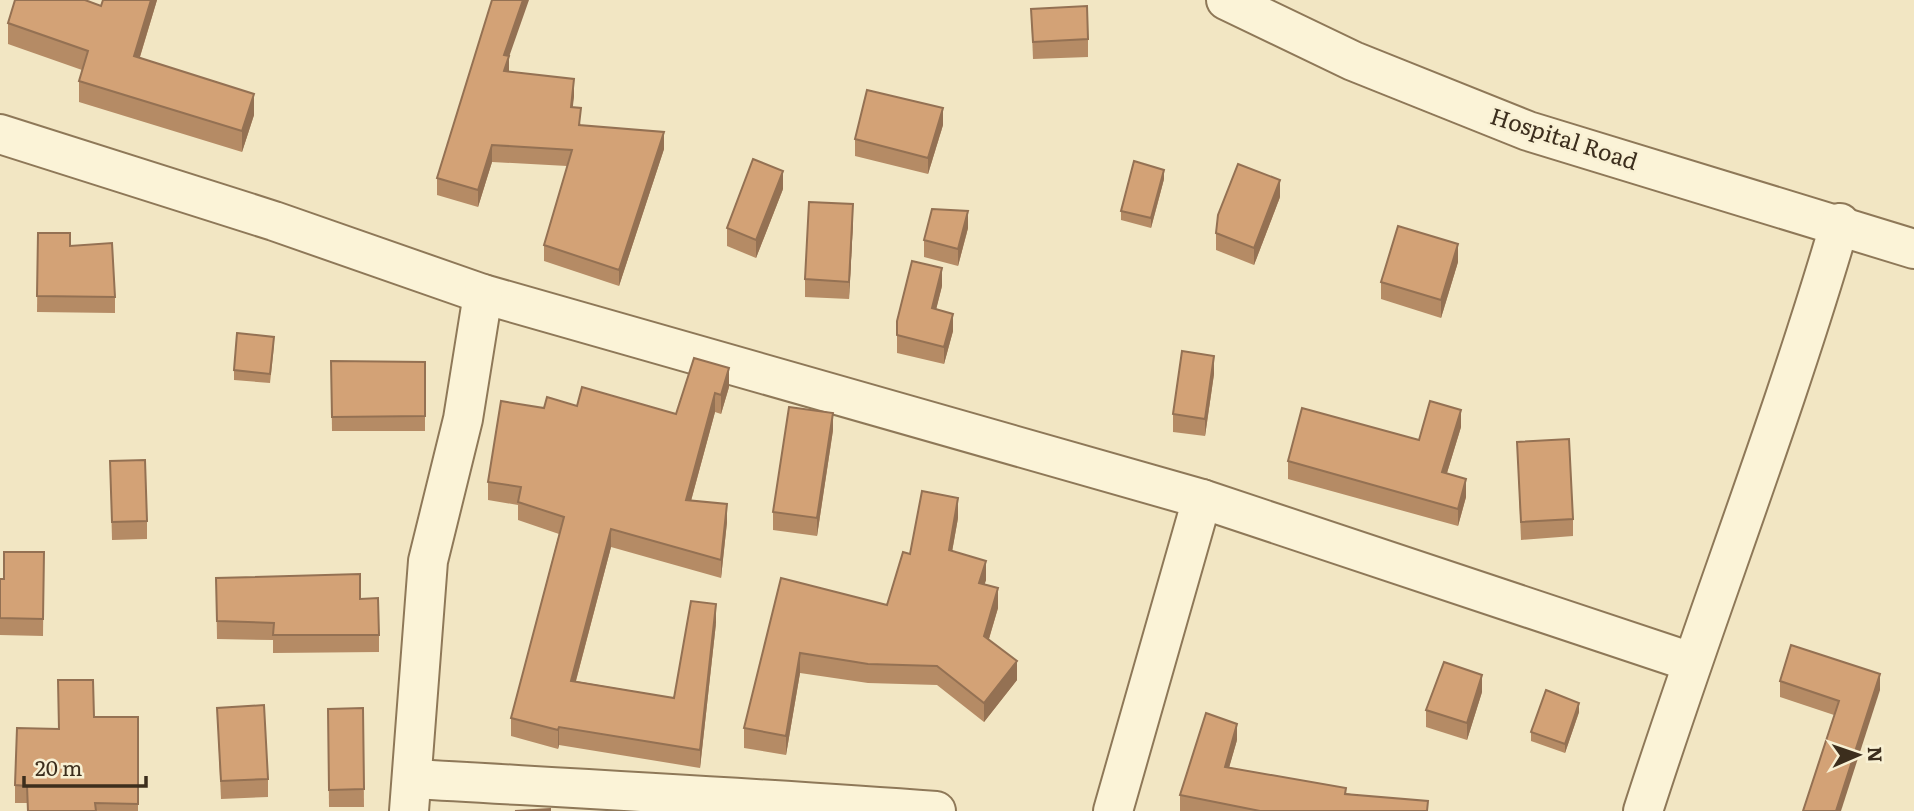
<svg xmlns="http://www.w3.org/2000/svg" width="1914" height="811" font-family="Literata,serif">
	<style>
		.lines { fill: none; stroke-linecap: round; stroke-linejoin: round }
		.street-casing { stroke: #8e7858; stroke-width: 42 }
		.street { stroke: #fbf3d7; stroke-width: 38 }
		.wall { fill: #b58b65 }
		.shaded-wall { fill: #947153 }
		.building { fill: #d3a276; stroke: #947153; stroke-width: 2 }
		.labels { text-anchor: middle; stroke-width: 5; stroke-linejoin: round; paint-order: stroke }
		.street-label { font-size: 23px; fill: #3c2e1d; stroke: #f8f0d3 }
	</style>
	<rect width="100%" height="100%" fill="#f2e6c3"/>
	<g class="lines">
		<g class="street-casing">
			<g id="street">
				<path d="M1226 0 1353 61 1528 131 1914 249"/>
				<path d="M0 134 274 221 483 294 1202 499 1691 662"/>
				<path d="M413 779C587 789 762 798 936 811"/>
				<path d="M409 811 428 561 463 419 483 294"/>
				<path d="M1113 811 1202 499"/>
				<path d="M1643 811C1706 614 1782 422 1840 223"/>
			</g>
		</g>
		<use href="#street" class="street"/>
	</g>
	<g class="wall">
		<path d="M103 0H157L140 57 254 115 242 152 79 102V81L82 70 8 44V23L101 6Z"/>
		<path d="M1031 9 1088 39V57L1033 59Z"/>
		<path d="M509 57V72L574 96 572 108 581 125 664 149 619 286 544 261V245L567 166 492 162 478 207 437 195V178Z"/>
		<path d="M943 125 928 174 855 156V139Z"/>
		<path d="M1164 179 1151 228 1121 220V211Z"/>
		<path d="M783 189 756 258 727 246V228Z"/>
		<path d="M1280 197 1254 265 1216 250V233Z"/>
		<path d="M853 222 849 299 805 297V279Z"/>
		<path d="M968 228 958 266 924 257V240Z"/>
		<path d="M38 233 70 246 115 297V313L37 312Z"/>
		<path d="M1458 262 1441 318 1381 299V282Z"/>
		<path d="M942 286 936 309 953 331 944 364 897 353V321Z"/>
		<path d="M274 346 270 383 234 380V370Z"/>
		<path d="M331 361 425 362V431H332Z"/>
		<path d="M1214 374 1205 436 1173 432V414Z"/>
		<path d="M729 387 721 414 715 412 691 501 727 522 721 578 611 547 576 681 674 698 716 623 700 768 559 745 558 749 511 736V718L559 534 518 520V505L488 500V482L544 408 577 406 676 414Z"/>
		<path d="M1461 427 1447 473 1466 497 1458 526 1288 479V461L1419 440Z"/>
		<path d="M833 430 817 536 773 530V512Z"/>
		<path d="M1517 442 1573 519V536L1521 540Z"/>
		<path d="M110 461 147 521V539L112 540Z"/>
		<path d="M958 518 952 551 986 580 984 584 998 608 989 639 1017 680 984 722 937 685 868 683 800 673 786 755 744 748V728L781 578 887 605 910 554Z"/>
		<path d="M44 552 43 636 0 635V579H4Z"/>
		<path d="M216 578 360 599 379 635V652L273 653V640L217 639Z"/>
		<path d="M1780 681 1880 690 1834 715 1780 697Z"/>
		<path d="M1482 692 1467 740 1426 727V710Z"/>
		<path d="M217 708 268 779V797L221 799Z"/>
		<path d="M363 708 364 807H329L328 709Z"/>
		<path d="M1579 712 1565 753 1531 741V732Z"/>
		<path d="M94 717H138V811H28L27 803H15V785L58 729Z"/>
		<path d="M1237 740 1229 767 1428 811H1180V795Z"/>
	</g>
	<g class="shaded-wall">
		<path d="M151 0H157L134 76V56Z"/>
		<path d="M523 0H529L509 57V73L504 88V55Z"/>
		<path d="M574 79V96L571 124V107Z"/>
		<path d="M254 94V115L242 152V131Z"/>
		<path d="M943 108V125L928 174V158Z"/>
		<path d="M664 132V149L619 286V270Z"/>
		<path d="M492 145V162L478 207V190Z"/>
		<path d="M1164 170V179L1151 228V218Z"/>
		<path d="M783 171V189L756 258V240Z"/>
		<path d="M1280 180V197L1254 265V248Z"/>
		<path d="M853 204V222L849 299V282Z"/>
		<path d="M968 211V228L958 266V249Z"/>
		<path d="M1458 244V262L1441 318V300Z"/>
		<path d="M942 268V286L932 326V308Z"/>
		<path d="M953 314V331L944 364V347Z"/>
		<path d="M1214 356V374L1205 436V419Z"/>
		<path d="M729 368V387L721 414V395Z"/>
		<path d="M715 393V412L686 519V500Z"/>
		<path d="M1461 410V427L1442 489V472Z"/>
		<path d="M833 413V430L817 536V518Z"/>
		<path d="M1466 479V497L1458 526V509Z"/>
		<path d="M958 498V518L949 569V550Z"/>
		<path d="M727 504V522L721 578V560Z"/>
		<path d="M611 529V547L571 699V681Z"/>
		<path d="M986 561V580L979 602V583Z"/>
		<path d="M998 588V608L984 655V636Z"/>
		<path d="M716 604V623L700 768V750Z"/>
		<path d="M800 653V673L786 755V736Z"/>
		<path d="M1017 661V680L984 722V703Z"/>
		<path d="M1880 674V690L1841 811H1836Z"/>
		<path d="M1482 675V692L1467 740V723Z"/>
		<path d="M1579 703V712L1565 753V744Z"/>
		<path d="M1237 724V740L1225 782V767Z"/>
		<path d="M559 727V745L558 749V730Z"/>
	</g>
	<g class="building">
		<path d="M15 0H85L101 6 103 0H151L134 56 254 94 242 131 79 81 88 51 8 23Z"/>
		<path d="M492 0H523L504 55 509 56 504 71 574 79 571 107 581 108 579 125 664 132 619 270 544 245 572 150 492 145 478 190 437 178Z"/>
		<path d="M1087 6 1088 39 1033 42 1031 9Z"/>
		<path d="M867 90 943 108 928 158 855 139Z"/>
		<path d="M753 159 783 171 756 240 727 228Z"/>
		<path d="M1134 161 1164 170 1151 218 1121 211Z"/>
		<path d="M1238 164 1280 180 1254 248 1216 233 1218 215Z"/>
		<path d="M809 202 853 204 849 282 805 279Z"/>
		<path d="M932 209 968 211 958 249 924 240Z"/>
		<path d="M1398 226 1458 244 1441 300 1381 282Z"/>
		<path d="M38 233H70V246L112 243 115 297 37 296Z"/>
		<path d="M912 261 942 268 932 308 953 314 944 347 897 335V321Z"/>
		<path d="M237 333 274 337 270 374 234 370Z"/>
		<path d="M1182 351 1214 356 1205 419 1173 414Z"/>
		<path d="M694 358 729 368 721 395 715 393 686 500 727 504 721 560 611 529 571 681 674 698 691 601 716 604 700 750 559 727 558 730 511 718 564 517 518 502 521 487 488 482 501 401 544 408 547 397 577 406 582 387 676 414Z"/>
		<path d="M331 361 425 362V416L332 417Z"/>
		<path d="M1430 401 1461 410 1442 472 1466 479 1458 509 1288 461 1302 408 1419 440Z"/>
		<path d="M789 407 833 413 817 518 773 512Z"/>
		<path d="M1569 439 1573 519 1521 522 1517 442Z"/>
		<path d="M145 460 147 521 112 522 110 461Z"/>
		<path d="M922 491 958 498 949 550 986 561 979 583 998 588 984 636 1017 661 984 703 937 666 868 664 800 653 786 736 744 728 781 578 887 605 903 552 910 554Z"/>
		<path d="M4 552H44L43 619 0 618V579H4Z"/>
		<path d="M360 574V599L378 598 379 635H273L274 623 217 621 216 578Z"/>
		<path d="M1791 645 1880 674 1836 811H1803L1839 701 1780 681Z"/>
		<path d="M1444 662 1482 675 1467 723 1426 710Z"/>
		<path d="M58 680H93L94 717H138V804L95 803 96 811H28L27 786 15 785 17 728 59 729Z"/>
		<path d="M1546 690 1579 703 1565 744 1531 732Z"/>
		<path d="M264 705 268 779 221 781 217 708Z"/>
		<path d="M363 708 364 789 329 790 328 709Z"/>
		<path d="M1206 713 1237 724 1225 767 1346 788 1345 794 1428 801 1427 811H1260L1180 795Z"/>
		<path d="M550 809V811H515Z"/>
	</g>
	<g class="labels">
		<g class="street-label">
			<text transform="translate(1564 139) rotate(18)" y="8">Hospital Road</text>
		</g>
	</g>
	<g transform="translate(1858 755) rotate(88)" stroke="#f8f0d3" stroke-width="5" paint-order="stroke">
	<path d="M0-5L12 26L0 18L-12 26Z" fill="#3c2e1d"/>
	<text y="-10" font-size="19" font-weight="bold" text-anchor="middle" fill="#3c2e1d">N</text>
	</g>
	<path d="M24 776v10h122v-10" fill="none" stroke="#3c2e1d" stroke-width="3.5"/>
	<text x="35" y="776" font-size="21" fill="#3c2e1d" stroke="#f8f0d3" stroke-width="5" paint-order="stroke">20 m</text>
</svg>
